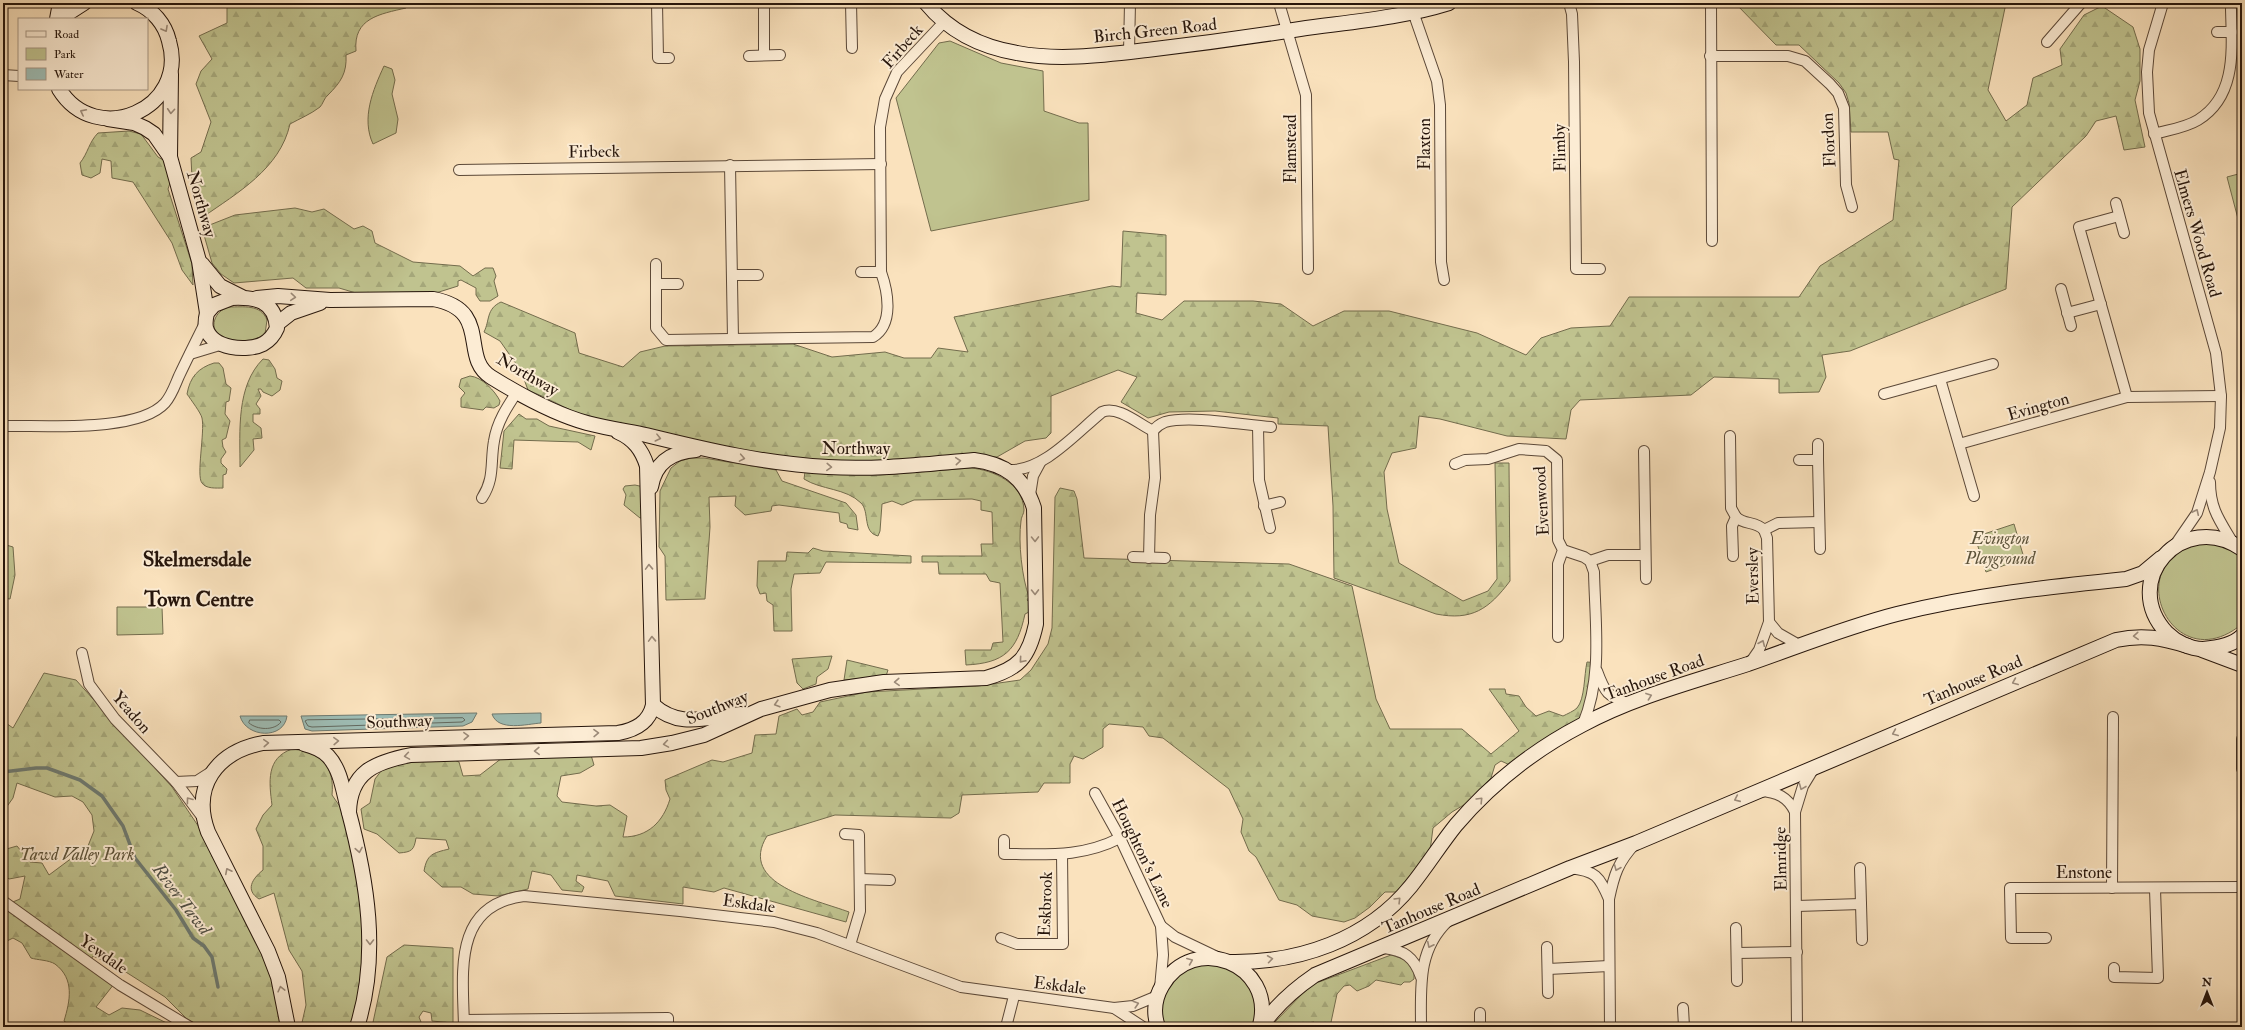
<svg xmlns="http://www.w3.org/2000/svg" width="2245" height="1030" font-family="'IM FELL Double Pica',serif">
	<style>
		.green { fill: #c0c38f; stroke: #736c4d }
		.forest { fill: url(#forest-firs); stroke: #736c4d }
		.water { fill: #9ebdb5; stroke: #6e7a71 }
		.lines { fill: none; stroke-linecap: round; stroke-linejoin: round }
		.shore { stroke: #626960; stroke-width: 1 }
		.stream { stroke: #6e7a71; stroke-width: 3.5 }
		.street-casing { stroke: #5b4838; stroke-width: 12 }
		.secondary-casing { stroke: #26150b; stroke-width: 16 }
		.street { stroke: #fcecd4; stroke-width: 10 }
		.secondary { stroke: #fcecd4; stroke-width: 14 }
		.oneway { stroke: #9c8b7a }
		.labels { text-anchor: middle; stroke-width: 4; stroke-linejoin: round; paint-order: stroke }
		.street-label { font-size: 17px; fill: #26150b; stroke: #fcecd4 }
		.park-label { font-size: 17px; font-style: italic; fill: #5c5239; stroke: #fcecd4 }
		.water-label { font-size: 18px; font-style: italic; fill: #505046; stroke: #fcecd4 }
		.district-label { font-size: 21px; font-weight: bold; fill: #26150b; stroke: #fcecd4 }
	</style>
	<defs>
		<pattern id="forest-firs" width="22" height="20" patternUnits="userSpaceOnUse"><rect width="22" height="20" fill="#c0c38f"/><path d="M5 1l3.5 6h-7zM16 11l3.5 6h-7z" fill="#a5a77a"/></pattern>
	</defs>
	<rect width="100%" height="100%" fill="#fae2bd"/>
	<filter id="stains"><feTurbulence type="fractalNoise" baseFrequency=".005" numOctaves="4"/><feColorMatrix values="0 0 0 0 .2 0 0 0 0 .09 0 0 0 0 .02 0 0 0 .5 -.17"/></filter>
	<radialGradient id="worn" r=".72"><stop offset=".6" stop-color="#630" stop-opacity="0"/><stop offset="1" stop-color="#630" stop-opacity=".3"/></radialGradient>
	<g class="green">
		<path d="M950 41 1001 63 1043 71 1044 111 1079 123H1088L1089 200 931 231 896 98 939 43Z"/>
		<path d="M384 66 392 69 395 80 392 94 398 119 396 133 373 144C361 118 373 90 384 66Z"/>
		<path d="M2242 173V234L2227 177Z"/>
		<path d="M229 307C243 307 261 304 267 320L265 334C255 342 234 343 222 337 207 329 215 310 229 307Z"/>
		<path d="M2014 524 2024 558 1986 572 1975 537Z"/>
		<path d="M2206 543C2219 545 2233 548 2242 559V624C2171 683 2115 556 2206 543Z"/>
		<path d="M117 607H162L163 634 117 635Z"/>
		<path d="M1203 963 1234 969 1255 994V1027H1163C1159 1011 1161 988 1174 977 1182 971 1194 967 1203 963Z"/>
	</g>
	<g class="forest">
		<path d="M227 3H408L406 8C380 14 353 18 356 51L346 55C347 73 341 82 328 95 324 98 323 104 320 107 311 114 299 119 290 124 280 169 237 193 203 217L192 178 191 158 201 152 211 122 196 84 201 71 212 59 199 36 227 23Z"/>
		<path d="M1735 3H2006L1988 90 2006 121 2027 105 2033 78 2062 65 2060 49 2084 15 2102 6 2133 27 2140 49V81L2135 100 2145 147 2124 150 2116 116 2096 121 2086 136 2012 207 2006 289 1850 351 1822 355 1826 377 1819 392 1779 393V379L1714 377 1691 395 1580 400 1571 410 1566 439 1507 436 1440 419 1419 416 1416 448 1392 453 1384 472 1387 509 1399 563 1463 601 1488 591 1497 579 1495 463H1509L1510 581C1489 609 1472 621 1436 614L1334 578 1333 506 1328 426 1278 424V418L1215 411 1169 412 1148 418 1121 402 1137 377 1118 370 1051 396V433L1046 438 1025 441 997 457 967 455 870 461 813 460 773 457 586 417C566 409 548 398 528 390L521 371 500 341 484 332C490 320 486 309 501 302L575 333 579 353 623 367 640 352 665 346 793 344 832 357 885 352 904 358H931L938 348 968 352 954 317 1112 286 1121 287 1123 231 1166 235V295L1137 293 1136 313 1162 320 1184 301H1253L1281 304 1313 326 1344 311H1389L1477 333 1526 355 1541 338 1571 328 1610 326 1629 297H1799L1820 266 1893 220 1899 160 1894 159 1888 132H1851L1849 103 1846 93 1839 83 1799 45H1776Z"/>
		<path d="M129 131 141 134 158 157 165 161 171 180 168 189 192 264 193 285 182 270 172 243 133 182 112 178 111 161 102 159 100 173 91 178 82 175 80 163C88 153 89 142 98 133Z"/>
		<path d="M295 208 312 212 324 209 354 229 363 226 372 231 375 243 413 262 460 266 473 276 485 268H493L496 276 494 281 498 296 490 301H480L476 295V288L461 280 458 281V286L439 292 356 293 339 288H306L293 278 234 283 221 274 212 263 202 228 235 215Z"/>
		<path d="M263 359 269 360 275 369 277 378 282 381 280 390 272 396 263 392 261 389H258L261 396 256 404 260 409V414H253V422L261 428 262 438 253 439 254 450 240 467C240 431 236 386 263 359Z"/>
		<path d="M214 363H219L223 368 226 384 231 388 229 401 226 402 225 414 230 421 226 438 222 440 223 447 226 452 221 459V463L227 469 226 474 223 475V488C216 488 206 489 202 483 196 476 205 432 202 418 201 413 191 400 187 394 190 377 198 368 214 363Z"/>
		<path d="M470 376C482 377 495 391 500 401L499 405 494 408 486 407 483 410 461 407V398L465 393 459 387 461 379Z"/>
		<path d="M519 414 526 419H537L549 426 595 436 591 450 578 442 514 440 512 469 500 468 504 431Z"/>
		<path d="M691 458H704L776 470 782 481 846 503 856 515 858 530 848 528 847 524 840 522 839 513 779 505 772 506 771 511 745 515 735 506 736 496 709 497 710 527 705 599 666 600 665 556 659 547 660 491 671 468 680 461Z"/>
		<path d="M971 468C993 470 1023 483 1024 510 1024 514 1021 517 1021 521 1018 542 1022 578 1029 597L1027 600 1032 605 1031 611 1025 614C1017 651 1004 663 966 665L965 650H991L993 643 1003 642 1000 583 990 581 986 574H939L938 562H922V556H982L981 544H993L992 512 981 510V501L972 499 914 500 902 505 892 501 882 504 880 531 878 536C862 532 870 512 861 503 846 488 821 490 804 479L805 472 880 475Z"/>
		<path d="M635 485 644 487 645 517 640 518 624 505 626 495 623 489 625 486Z"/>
		<path d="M1060 488 1074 491 1077 499 1084 558 1289 564 1352 586 1376 699 1390 729H1462L1491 754 1519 731 1489 689H1505L1506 694 1519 696 1526 707 1536 716 1549 711 1563 716C1567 714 1574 711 1577 708 1585 699 1584 675 1587 662L1600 663 1602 677 1582 723 1510 765 1501 761 1495 765 1491 778 1467 803 1452 812 1433 828 1430 851 1396 892H1385L1370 907 1355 918 1344 922 1312 916 1297 905 1279 900 1256 857 1249 851 1241 832 1243 819 1229 789 1163 738 1149 736 1143 727 1109 724 1103 729V747L1083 759 1074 756 1070 764V783H1044L1038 792 962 795 959 813 951 818 835 815 767 836C737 884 817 900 849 912L846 922 724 888 714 892 683 887V904L615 896 608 881 577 875 576 881 584 887 582 892 562 890 551 875 532 871 528 889 498 896 473 894 461 887H442L424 871C427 854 433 853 449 849L446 840 416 838C414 850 412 852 399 853L377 834 364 829 361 809 370 803 375 779 388 762 445 756 459 762 463 776 480 775 502 758 591 755 594 765 580 773 561 776 557 796 562 802 596 806 610 805 627 816 623 837C648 837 663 822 670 799L666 790 665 780 712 760 723 762 752 753 755 735 776 734 779 716 797 709 802 715 813 712 820 702 867 692 978 686 1020 680 1031 670 1048 644 1052 628 1055 497Z"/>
		<path d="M3 544 13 547 15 575 10 599 3 598Z"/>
		<path d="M813 548 823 551 911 556V563L826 562 820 573 794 574 791 589 792 631H774L773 605 767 601 766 593 760 594 757 586 758 561H786L787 552 808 553Z"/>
		<path d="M832 656 828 669 817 677 816 684 803 689 797 683 792 659Z"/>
		<path d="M847 660 888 670 886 676 844 680Z"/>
		<path d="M44 673 76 680 172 787 211 845 269 965 284 1027H202L187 1019 165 997 118 967 93 956 88 965 114 984 96 1007 109 1015 122 1008 140 1010 175 1027H72L64 1021C70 1001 75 979 55 964 49 960 37 960 31 958L22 943 13 938 3 943V906L20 899 25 876 9 879 3 874V850L17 846 30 862 42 863 49 875 88 846 94 831 92 815 83 802 72 796 55 797 17 783 13 798 3 812V721L13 728Z"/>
		<path d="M292 749C320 752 335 766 332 795L343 811 353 836 365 952 354 1027H301L306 1005 302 971 289 950 274 893 259 899C245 890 252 879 263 870V846L256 829 263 815 272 805C269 782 266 758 292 749Z"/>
		<path d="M404 945 453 948V1023L432 1021 431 1013 423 1011 419 1017 423 1027H372L387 957Z"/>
		<path d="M1391 955 1407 960 1414 972V979L1410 982H1404L1401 985 1376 980 1369 986 1357 991 1350 985 1344 986 1337 994 1330 1027H1317L1314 1022 1300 1024 1296 1027H1273L1275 1022 1303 993 1304 986 1312 981 1319 982Z"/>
	</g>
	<g class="water">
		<path d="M477 713 472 722 463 726 312 731 305 729 301 716Z"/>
		<path d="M541 713V723C527 724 498 732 492 714Z"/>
		<path d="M240 716H287C284 740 246 738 240 716Z"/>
	</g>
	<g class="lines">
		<g class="shore">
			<path d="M463 718 465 720 462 722 312 727 308 726 305 721 307 720Z"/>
			<path d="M250 720H279L281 722C274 731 257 730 249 723Z"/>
		</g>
		<path class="stream" d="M3 772 36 768H47L80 780 102 796 123 826 135 858 176 910 193 938 204 946 212 957 218 987"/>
		<g class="street-casing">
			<g id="street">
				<path d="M657 3 658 58H669"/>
				<path d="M764 3V55"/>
				<path d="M851 3 852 48"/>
				<path d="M1279 3 1306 95 1308 269"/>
				<path d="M1410 3 1437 81 1440 105 1441 262 1444 280"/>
				<path d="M1569 3 1572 14 1574 62 1576 269H1600"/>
				<path d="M1711 3 1712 241"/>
				<path d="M2163 3 2149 50 2147 72 2149 113 2216 353 2221 396 2220 428 2210 472 2197 513 2175 545"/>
				<path d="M2217 32H2232"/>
				<path d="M2047 42 2081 3"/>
				<path d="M1129 52 1130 3"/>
				<path d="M749 56 780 55"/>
				<path d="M1710 56H1788L1805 61 1830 84 1838 93 1844 108 1846 185 1852 207"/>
				<path d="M3 75 19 76"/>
				<path d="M2154 134C2168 130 2185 128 2198 120 2237 96 2232 49 2231 9"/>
				<path d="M730 165 733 339"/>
				<path d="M459 170 881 164"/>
				<path d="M2116 203 2124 233"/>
				<path d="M2119 216 2079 227 2127 397"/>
				<path d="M656 264V328L666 340 873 337C894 324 888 292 881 272"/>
				<path d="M861 272H881L880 127 885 99 897 72 944 22"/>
				<path d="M732 275H758"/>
				<path d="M656 284H678"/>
				<path d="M2061 289 2071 326"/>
				<path d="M2067 313 2101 304"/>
				<path d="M190 354 223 344"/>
				<path d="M1940 379 1974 496"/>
				<path d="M1884 394 1993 364"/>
				<path d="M3 426C43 425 138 433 165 403 172 395 175 385 179 376 188 357 197 339 206 321"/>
				<path d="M1258 426 1259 480 1270 528"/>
				<path d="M1730 436 1731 508 1736 517 1732 526 1733 556"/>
				<path d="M1959 444 2127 397 2221 396"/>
				<path d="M1644 451 1646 579"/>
				<path d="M1799 460H1818V444"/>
				<path d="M1818 460 1820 549"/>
				<path d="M1455 464 1465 460 1488 459 1519 449 1546 451 1557 460 1558 540 1563 550 1558 564V637"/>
				<path d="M1008 470C1043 472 1076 433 1102 412 1117 405 1139 424 1153 431 1156 427 1160 424 1165 422 1191 415 1243 425 1271 427"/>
				<path d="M2210 482C2210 509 2220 521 2233 543"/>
				<path d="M1030 495 1033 476 1040 463"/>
				<path d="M482 498C495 478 490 463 494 441 497 422 507 407 517 392"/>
				<path d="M1264 506 1280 502"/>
				<path d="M1736 517C1744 525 1756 521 1764 530L1778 523 1819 522"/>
				<path d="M1563 550 1584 557 1590 561 1608 555H1645"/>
				<path d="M1133 557 1165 558"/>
				<path d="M1149 558 1150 515 1155 478 1153 431"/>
				<path d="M1769 622 1778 633 1799 645"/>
				<path d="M82 653 89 684 115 719 176 782 203 818"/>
				<path d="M1750 663 1759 650 1769 622 1767 538 1764 530"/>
				<path d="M1597 671C1605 693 1607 696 1630 704"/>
				<path d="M1583 724C1603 676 1595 623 1594 572L1590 561"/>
				<path d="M2242 739V769"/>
				<path d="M176 782 197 781 211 772"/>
				<path d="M1760 791C1777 792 1788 797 1795 812"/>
				<path d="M1095 793 1120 838 1161 926 1163 955 1160 988"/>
				<path d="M845 834 859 835 860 911 850 945"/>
				<path d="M1004 840V854C1046 854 1081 858 1120 838"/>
				<path d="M1570 868C1596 871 1599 876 1609 899"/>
				<path d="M1860 868 1862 940"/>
				<path d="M860 879 890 880"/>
				<path d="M2112 888 2113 717"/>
				<path d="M3 901 120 985 190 1027"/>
				<path d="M1797 906 1861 904"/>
				<path d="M1161 926 1175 937 1217 957"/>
				<path d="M1736 928 1737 981"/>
				<path d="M1001 938 1017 944H1063L1062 854"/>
				<path d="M2046 938H2011L2010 888 2242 887"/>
				<path d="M1547 947 1548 993"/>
				<path d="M1383 948C1404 950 1414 957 1421 977"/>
				<path d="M1737 953 1797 952"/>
				<path d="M2114 968V977L2158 978 2155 889"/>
				<path d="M1548 969 1609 966"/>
				<path d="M1114 1008 1143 1027"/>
				<path d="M1683 1008 1684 1027"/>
				<path d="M1480 1013V1027"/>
				<path d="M464 1020 668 1018V1025"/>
				<path d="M464 1027C463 973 452 905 524 896L680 911 774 922 817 933 961 987 1114 1008 1133 1006 1157 996"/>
				<path d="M1006 1027 1014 996"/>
				<path d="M1421 1027C1421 988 1417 950 1448 921"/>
				<path d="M1610 1027 1609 899C1614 875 1618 862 1635 844"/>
				<path d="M1797 1027 1795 812 1803 786 1814 768"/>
			</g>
		</g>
		<g class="secondary-casing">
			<g id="secondary">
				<path d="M926 3C949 31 981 47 1017 53 1059 61 1104 55 1147 50 1198 44 1249 37 1300 29 1349 22 1401 18 1449 3"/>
				<path d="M57 19 60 3"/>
				<path d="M64 19 70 12 84 3"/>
				<path d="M59 89C96 149 189 109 169 41 165 24 153 10 137 3"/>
				<path d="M108 119 134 123 145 128 154 134 170 157 199 261 207 313"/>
				<path d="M170 157 171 74"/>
				<path d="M202 264 220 286 242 297"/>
				<path d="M232 298C255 297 275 300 277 328 274 335 270 340 263 344 247 352 212 349 206 328 205 323 206 317 207 313L214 305Z"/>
				<path d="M257 298 278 296 330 300 433 299C493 310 459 357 491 377 520 395 554 414 587 423 606 428 626 431 646 435 707 450 766 464 828 467 877 470 926 464 974 460 1005 464 1024 477 1034 508L1036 624C1029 657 1019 669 986 678L884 682 830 690 761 709 704 735 672 743 641 748 411 755C375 762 350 772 349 812"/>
				<path d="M277 324 291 313 320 303"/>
				<path d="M651 487C655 462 672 452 696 450"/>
				<path d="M2242 549C2183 508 2118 581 2167 633 2176 642 2190 649 2203 649 2216 648 2232 646 2242 636"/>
				<path d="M2202 650 2242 665"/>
				<path d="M653 705C681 730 708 716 741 714"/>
				<path d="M304 744C312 746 321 749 328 756 341 770 343 791 348 809 367 880 380 955 357 1027"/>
				<path d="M1231 962C1299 963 1367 940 1411 886 1427 866 1440 845 1456 825 1491 784 1534 750 1582 725 1634 697 1692 682 1748 664 1797 647 1846 627 1897 614 1972 595 2049 587 2126 579L2143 573 2161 558"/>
				<path d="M288 1027 278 977 268 951 208 832C191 786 217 752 263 743L618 733C635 730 649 723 653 705L647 466C642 450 634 439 618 432"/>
				<path d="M1158 1027C1153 1013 1155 998 1162 986 1193 931 1276 964 1260 1025"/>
				<path d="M1261 1027C1276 1005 1293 990 1315 975L1570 868 1636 843 2116 640C2143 634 2162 638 2188 646"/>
			</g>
		</g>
		<use href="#street" class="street"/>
		<use href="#secondary" class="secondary"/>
	</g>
	<defs><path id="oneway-chevron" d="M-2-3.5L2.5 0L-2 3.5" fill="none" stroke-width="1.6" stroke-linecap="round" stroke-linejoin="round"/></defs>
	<g class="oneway">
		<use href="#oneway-chevron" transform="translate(165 29) rotate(61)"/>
		<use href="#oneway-chevron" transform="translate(171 111) rotate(94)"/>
		<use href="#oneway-chevron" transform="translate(83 112) rotate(-153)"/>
		<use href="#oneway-chevron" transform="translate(293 297) rotate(5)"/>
		<use href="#oneway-chevron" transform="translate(658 438) rotate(14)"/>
		<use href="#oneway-chevron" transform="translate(742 458) rotate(10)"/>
		<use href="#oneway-chevron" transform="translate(958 461) rotate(-5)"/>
		<use href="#oneway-chevron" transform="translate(829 467) rotate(3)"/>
		<use href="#oneway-chevron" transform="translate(2196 512) rotate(-65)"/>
		<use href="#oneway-chevron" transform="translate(1035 539) rotate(89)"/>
		<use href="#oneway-chevron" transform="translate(649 567) rotate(-92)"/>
		<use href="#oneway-chevron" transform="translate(1035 592) rotate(89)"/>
		<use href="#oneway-chevron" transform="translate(2136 636) rotate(176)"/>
		<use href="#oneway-chevron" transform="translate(652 639) rotate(-92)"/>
		<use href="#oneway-chevron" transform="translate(1762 643) rotate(-67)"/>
		<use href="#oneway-chevron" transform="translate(1022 660) rotate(131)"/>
		<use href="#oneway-chevron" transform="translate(897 682) rotate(177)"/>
		<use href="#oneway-chevron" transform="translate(2015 682) rotate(157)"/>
		<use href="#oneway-chevron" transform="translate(1649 696) rotate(-20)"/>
		<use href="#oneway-chevron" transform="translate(777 704) rotate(164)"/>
		<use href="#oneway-chevron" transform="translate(596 733) rotate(-1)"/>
		<use href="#oneway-chevron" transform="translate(1895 733) rotate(157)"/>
		<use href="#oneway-chevron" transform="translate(466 736) rotate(-2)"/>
		<use href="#oneway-chevron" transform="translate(336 741) rotate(-2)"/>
		<use href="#oneway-chevron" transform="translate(266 743) rotate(-4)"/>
		<use href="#oneway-chevron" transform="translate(666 744) rotate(171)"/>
		<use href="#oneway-chevron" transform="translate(537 751) rotate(178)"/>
		<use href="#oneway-chevron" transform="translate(407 756) rotate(171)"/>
		<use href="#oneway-chevron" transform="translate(1802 787) rotate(112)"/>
		<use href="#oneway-chevron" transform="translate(1737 799) rotate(156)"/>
		<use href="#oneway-chevron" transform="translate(189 800) rotate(-127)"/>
		<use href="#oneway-chevron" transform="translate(1480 800) rotate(-46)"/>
		<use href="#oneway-chevron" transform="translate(359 850) rotate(80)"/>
		<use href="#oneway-chevron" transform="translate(1617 868) rotate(113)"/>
		<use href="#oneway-chevron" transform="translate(228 871) rotate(-117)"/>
		<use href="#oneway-chevron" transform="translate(1398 900) rotate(-45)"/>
		<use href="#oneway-chevron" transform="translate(370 942) rotate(90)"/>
		<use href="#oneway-chevron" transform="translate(1430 945) rotate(116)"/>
		<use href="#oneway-chevron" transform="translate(1270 959) rotate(-8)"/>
		<use href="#oneway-chevron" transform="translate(1190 961) rotate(-22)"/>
		<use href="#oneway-chevron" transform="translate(281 989) rotate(-104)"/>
		<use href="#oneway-chevron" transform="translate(1136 1004) rotate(-17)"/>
	</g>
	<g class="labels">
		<g class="street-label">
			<text transform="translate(1155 30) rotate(-6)" y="6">Birch Green Road</text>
			<text transform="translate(902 46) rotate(-49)" y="6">Firbeck</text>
			<text transform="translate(1828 140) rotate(-93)" y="6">Flordon</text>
			<text transform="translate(1424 144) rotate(-90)" y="6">Flaxton</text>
			<text transform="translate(1559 148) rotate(-91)" y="6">Flimby</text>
			<text transform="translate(1290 149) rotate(-90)" y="6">Flamstead</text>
			<text transform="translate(594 151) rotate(-1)" y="6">Firbeck</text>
			<text transform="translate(202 204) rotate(74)" y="6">Northway</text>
			<text transform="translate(2198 233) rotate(74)" y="6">Elmers Wood Road</text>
			<text transform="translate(528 374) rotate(30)" y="6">Northway</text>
			<text transform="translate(2038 406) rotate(-16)" y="6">Evington</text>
			<text x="856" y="454">Northway</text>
			<text transform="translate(1541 501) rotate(-93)" y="6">Evenwood</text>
			<text transform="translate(1752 576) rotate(-91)" y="6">Eversley</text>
			<text transform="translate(1654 677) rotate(-20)" y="6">Tanhouse Road</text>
			<text transform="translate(1973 680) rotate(-23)" y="6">Tanhouse Road</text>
			<text transform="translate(717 707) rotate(-22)" y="6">Southway</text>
			<text transform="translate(132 712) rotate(49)" y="6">Yeadon</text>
			<text transform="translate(399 721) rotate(-2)" y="6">Southway</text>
			<text transform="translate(1143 853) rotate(64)" y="6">Houghton's Lane</text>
			<text transform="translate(1780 859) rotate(-91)" y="6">Elmridge</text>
			<text x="2084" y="878">Enstone</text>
			<text transform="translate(749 903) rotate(8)" y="6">Eskdale</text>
			<text transform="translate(1045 904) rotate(-88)" y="6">Eskbrook</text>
			<text transform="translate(1431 908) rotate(-23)" y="6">Tanhouse Road</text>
			<text transform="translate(104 954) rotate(35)" y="6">Yewdale</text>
			<text transform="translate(1060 985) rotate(7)" y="6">Eskdale</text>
		</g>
		<g class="park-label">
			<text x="2000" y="544">Evington<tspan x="2000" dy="20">Playground</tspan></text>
			<text x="77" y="860">Tawd Valley Park</text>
		</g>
		<g class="water-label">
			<text transform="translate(182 899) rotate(53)" y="6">River Tawd</text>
		</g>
		<g class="district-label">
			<text x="197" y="566">Skelmersdale</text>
			<text x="199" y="606">Town Centre</text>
		</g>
	</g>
	<rect width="2245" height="1030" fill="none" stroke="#fae2bd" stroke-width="16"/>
	<rect x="4" y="4" width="2237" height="1022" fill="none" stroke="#26150b" stroke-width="2"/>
	<rect x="8" y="8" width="2229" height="1014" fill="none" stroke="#26150b"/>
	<rect x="18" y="18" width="130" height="72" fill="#fcecd4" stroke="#a69684"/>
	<rect x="26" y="31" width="20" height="6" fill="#fcecd4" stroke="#a69684"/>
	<text x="54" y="38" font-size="12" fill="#26150b">Road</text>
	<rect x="26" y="48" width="20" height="12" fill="#c0c38f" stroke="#a69684"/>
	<text x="54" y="58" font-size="12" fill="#26150b">Park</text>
	<rect x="26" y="68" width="20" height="12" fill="#9ebdb5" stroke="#a69684"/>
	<text x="54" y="78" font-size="12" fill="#26150b">Water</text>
	<g transform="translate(2207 992)" stroke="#fcecd4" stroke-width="3" paint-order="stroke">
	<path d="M0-3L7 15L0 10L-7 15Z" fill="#26150b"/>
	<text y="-6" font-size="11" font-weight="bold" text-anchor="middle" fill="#26150b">N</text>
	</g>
	<rect width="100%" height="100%" filter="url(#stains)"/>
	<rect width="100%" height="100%" fill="url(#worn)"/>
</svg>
